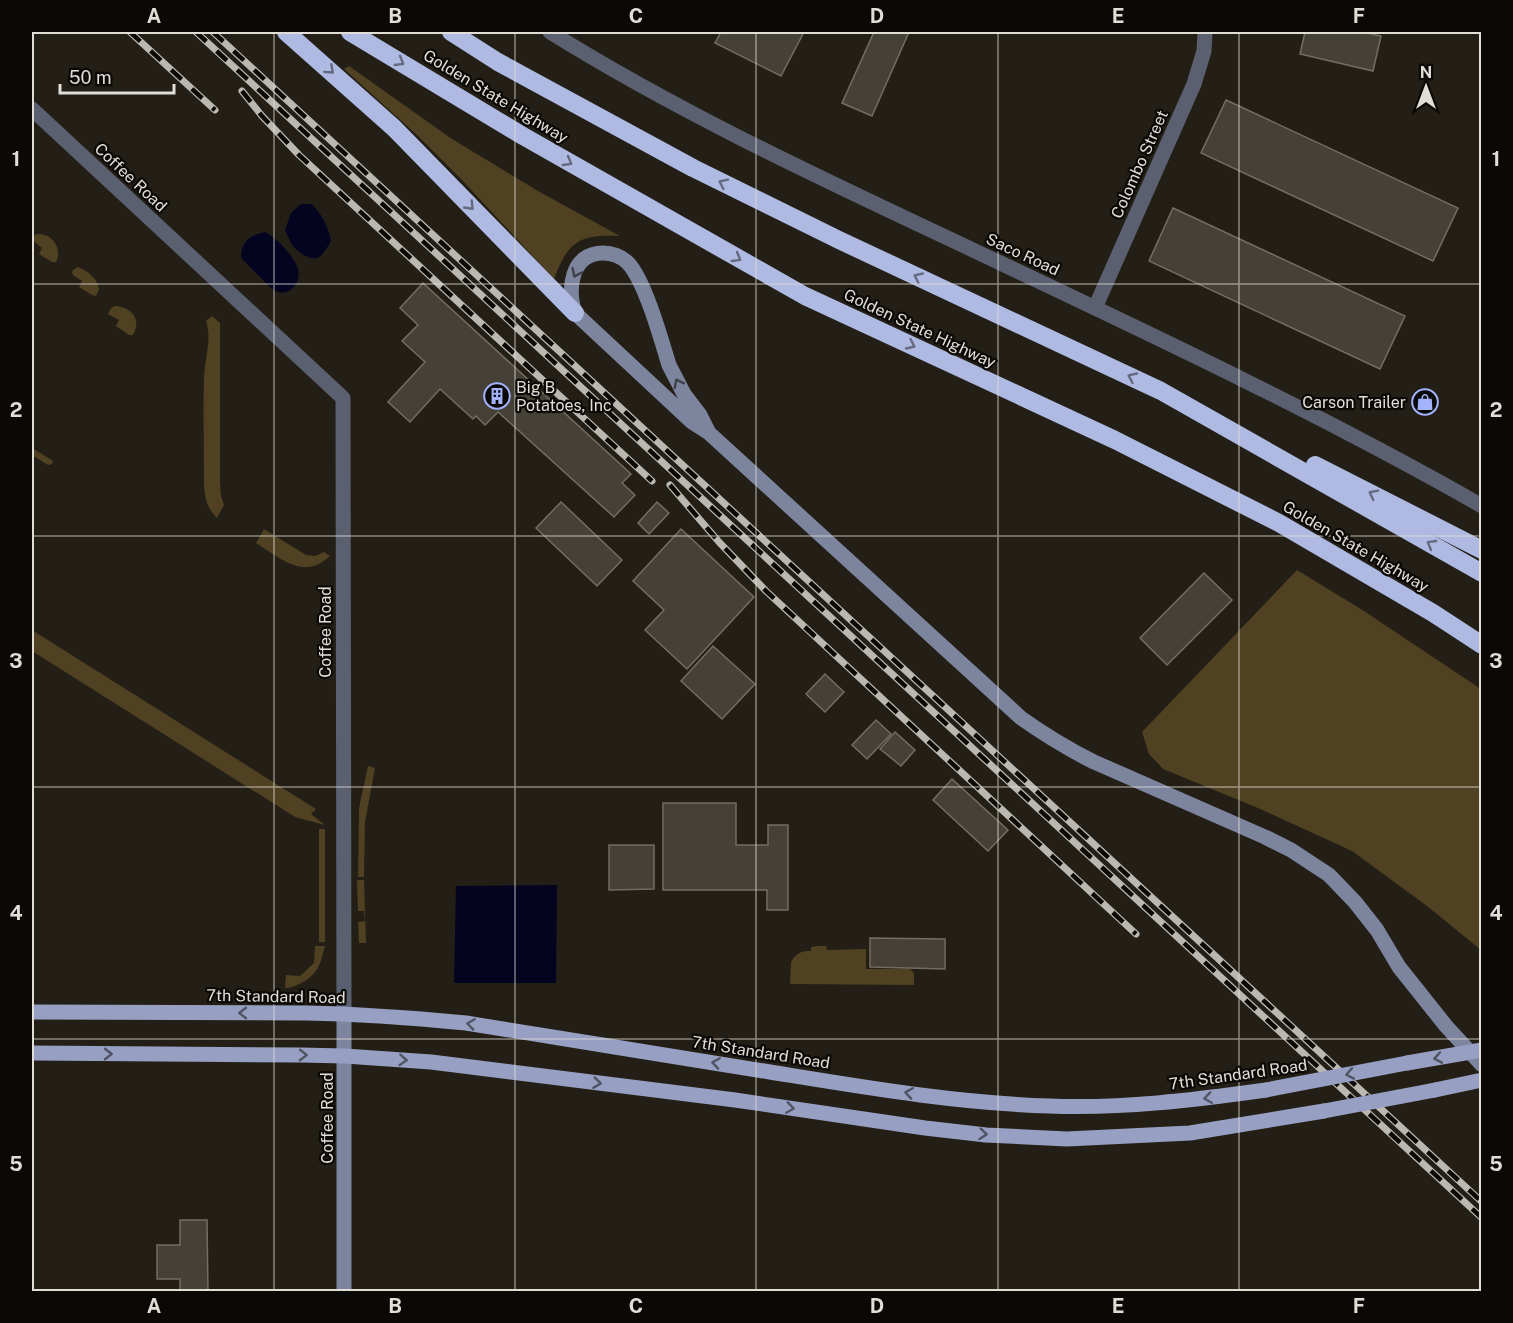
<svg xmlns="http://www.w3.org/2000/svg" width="1513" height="1323" font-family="'Public Sans',sans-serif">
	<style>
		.green { fill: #4f4121 }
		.water { fill: #040420 }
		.building { fill: #454137; stroke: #736e63; stroke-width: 1.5 }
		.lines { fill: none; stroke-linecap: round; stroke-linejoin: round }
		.minor { stroke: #5b6070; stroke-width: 15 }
		.secondary { stroke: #7d849e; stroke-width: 15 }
		.primary { stroke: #97a0c2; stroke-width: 15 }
		.motorway { stroke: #afbae3; stroke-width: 18 }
		.rail-casing { stroke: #bbb8b2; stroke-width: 7 }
		.rail { stroke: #0b0906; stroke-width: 4.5; stroke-dasharray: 14; stroke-linecap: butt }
		.primary-bridge { stroke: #97a0c2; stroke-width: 15 }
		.oneway { stroke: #656a80 }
		.oneway2 { stroke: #3e404a }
		.oneway3 { stroke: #515464 }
		.grid { fill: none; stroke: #e1ded8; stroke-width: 1.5; stroke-opacity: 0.55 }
		.labels { text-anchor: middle; stroke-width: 4.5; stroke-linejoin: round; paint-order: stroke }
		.street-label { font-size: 16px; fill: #e1ded8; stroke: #0b0906 }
		.poi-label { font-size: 16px; fill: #e1ded8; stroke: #0b0906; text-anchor: start }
		.neatline { fill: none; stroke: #e1ded8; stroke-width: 2 }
		.grid-label { font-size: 20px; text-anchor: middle; font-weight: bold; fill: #e1ded8 }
	</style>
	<rect width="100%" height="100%" fill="#231f16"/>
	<g class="green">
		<path d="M349 66 452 139 538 191 620 236C580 234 568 241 554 279L462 180 417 135 344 69Z"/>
		<path d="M37 234C52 233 63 248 56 262H52L39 254 42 248 32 240V237Z"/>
		<path d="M78 267C88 271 97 278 99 289L96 296 92 295 79 287 82 281 73 275 72 273 73 270Z"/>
		<path d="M115 306C132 307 142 320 133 335H129L116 326 119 320 108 314 111 308Z"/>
		<path d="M212 316 220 323V482L221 496 224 505 217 518C207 508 205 499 204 485 204 449 203 413 204 377 205 358 212 339 206 321Z"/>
		<path d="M32 448 50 459 53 461 52 464 48 465 32 455Z"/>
		<path d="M264 529 306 555 315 556 324 552 330 556C304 581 280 558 256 543Z"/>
		<path d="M1297 570 1364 611 1481 689V950L1427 906 1352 851 1258 808 1163 769 1149 754 1142 732Z"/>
		<path d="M32 630 316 809 311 814 325 825 295 817 32 651Z"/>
		<path d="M368 766 375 768 365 822 364 877H358L359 808Z"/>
		<rect x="319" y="829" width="6" height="113"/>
		<path d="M357 880H364L366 943H359L358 922 365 921 364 911H358Z"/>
		<path d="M315 946H325C321 961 319 974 303 982 297 985 292 988 285 988L286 975 300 976 314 963Z"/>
		<path d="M817 946H826L827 950 866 949V969H910L914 973V985L790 984 791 962C796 953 801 951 811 951V947Z"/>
	</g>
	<g class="water">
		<path d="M301 204H312C322 215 328 226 331 241 328 246 324 254 319 257 310 262 296 251 291 243 289 239 287 234 285 230L291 213Z"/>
		<path d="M265 232C276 237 295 257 298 269 302 283 288 299 274 290 265 284 250 266 241 258 241 242 250 235 265 232Z"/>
		<path d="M557 885 556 983H454L456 886Z"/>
	</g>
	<g class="building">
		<path d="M721 32H804L781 76 715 43Z"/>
		<path d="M874 32H909L872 116 842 103Z"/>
		<path d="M1305 32H1363L1381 36 1373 71 1300 54Z"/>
		<path d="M1226 100 1458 208 1433 261 1201 153Z"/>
		<path d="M1173 208 1405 316 1380 369 1149 261Z"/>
		<path d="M423 283 631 474 622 483 635 495 614 517 498 412 485 425 476 416 473 419 440 389 410 422 388 402 425 362 402 341 418 325 400 308Z"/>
		<path d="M561 502 622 560 597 586 536 528Z"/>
		<path d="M657 502 669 513 649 534 638 523Z"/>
		<path d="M681 529 754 597 687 669 645 630 664 610 633 581Z"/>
		<path d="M1204 573 1232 600 1167 665 1140 638Z"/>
		<path d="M713 646 755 684 722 719 681 681Z"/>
		<path d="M825 674 844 692 825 712 806 694Z"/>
		<path d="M876 720 891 734 867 759 852 745Z"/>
		<path d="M895 732 915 750 901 766 880 749Z"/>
		<path d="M952 779 1008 830 988 851 933 800Z"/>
		<path d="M663 803H736V845H768V825H788V910H767V890H663Z"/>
		<path d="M609 845H654V889L609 890Z"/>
		<path d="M870 938 945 939V969L870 967Z"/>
		<path d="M180 1220H207L208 1291H180V1279H157V1245H180Z"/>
	</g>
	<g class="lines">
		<g class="minor">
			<path d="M550 32C685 116 831 183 975 251 1146 332 1317 412 1482 506"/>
			<path d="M32 109 343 398 344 1014"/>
			<path d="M1095 308 1194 84 1204 51 1205 32"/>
		</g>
		<g class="secondary">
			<path d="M709 433 700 415 684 394 669 365C661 339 645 281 628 263 621 256 613 253 603 253 571 253 567 289 575 313L692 422 709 433 1021 718C1045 735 1068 749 1094 762L1265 837 1291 850 1329 875 1355 902 1377 930 1399 967 1446 1026 1482 1065"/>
			<path d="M344 1014V1292"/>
		</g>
		<g class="primary">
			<path d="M32 1012 307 1013C360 1014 413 1018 466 1023 567 1040 669 1055 770 1072 863 1087 955 1103 1049 1106 1122 1109 1194 1100 1266 1090"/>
			<path d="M32 1053 300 1055 345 1056 431 1062 735 1100 925 1128 986 1135 1067 1139 1190 1133 1324 1111"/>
			<path d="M1407 1063 1482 1050"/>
			<path d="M1435 1090 1482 1080"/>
		</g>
		<g class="motorway">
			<path d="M286 32 394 128 575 313"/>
			<path d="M350 32 523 136 805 296 1115 440 1279 523 1433 613 1482 645"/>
			<path d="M451 32 498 62 693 168 839 240 1161 391 1482 573"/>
			<path d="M1315 465 1482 550"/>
		</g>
		<g class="rail-casing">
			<g id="rail">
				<path d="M130 32 215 110"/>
				<path d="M196 32 1482 1218"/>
				<path d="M213 32 1482 1202"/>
				<path d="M242 91 262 116 299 155 652 481"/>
				<path d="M670 485 719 542 766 591 1136 934"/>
			</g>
		</g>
		<use href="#rail" class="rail"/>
		<g class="primary-bridge">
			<path d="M1266 1090 1407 1063"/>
			<path d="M1324 1111 1435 1090"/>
		</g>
	</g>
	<defs><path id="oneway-chevron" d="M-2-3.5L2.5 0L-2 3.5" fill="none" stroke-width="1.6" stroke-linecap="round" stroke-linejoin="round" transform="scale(1.5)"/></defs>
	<g class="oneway">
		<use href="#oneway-chevron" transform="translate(400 62) rotate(31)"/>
		<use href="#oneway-chevron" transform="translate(330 70) rotate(42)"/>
		<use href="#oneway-chevron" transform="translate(568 162) rotate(30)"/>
		<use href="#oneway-chevron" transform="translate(723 183) rotate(-154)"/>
		<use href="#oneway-chevron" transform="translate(470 206) rotate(46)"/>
		<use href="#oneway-chevron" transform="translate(737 258) rotate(30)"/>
		<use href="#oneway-chevron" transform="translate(918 277) rotate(-155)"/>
		<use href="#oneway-chevron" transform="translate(911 345) rotate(25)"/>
		<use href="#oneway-chevron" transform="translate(1132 377) rotate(-155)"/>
		<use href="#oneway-chevron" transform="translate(1373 494) rotate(-153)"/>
		<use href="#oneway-chevron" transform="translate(1431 544) rotate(-150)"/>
	</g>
	<g class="oneway2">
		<use href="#oneway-chevron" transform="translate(576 273) rotate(115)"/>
		<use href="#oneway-chevron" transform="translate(678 383) rotate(-117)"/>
	</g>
	<g class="oneway3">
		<use href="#oneway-chevron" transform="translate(243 1013) rotate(-180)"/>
		<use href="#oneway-chevron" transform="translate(471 1024) rotate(-172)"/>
		<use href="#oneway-chevron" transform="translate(108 1054)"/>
		<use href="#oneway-chevron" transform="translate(303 1055) rotate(1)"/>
		<use href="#oneway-chevron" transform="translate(1438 1058) rotate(170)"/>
		<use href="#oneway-chevron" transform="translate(403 1060) rotate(4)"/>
		<use href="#oneway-chevron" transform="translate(716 1063) rotate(-171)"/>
		<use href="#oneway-chevron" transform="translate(1350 1074) rotate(169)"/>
		<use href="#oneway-chevron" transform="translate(597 1083) rotate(7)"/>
		<use href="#oneway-chevron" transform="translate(909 1093) rotate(-171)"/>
		<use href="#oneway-chevron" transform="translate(1208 1098) rotate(172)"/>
		<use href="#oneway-chevron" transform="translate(790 1108) rotate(8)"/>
		<use href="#oneway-chevron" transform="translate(983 1134) rotate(6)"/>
	</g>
	<path class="grid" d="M274 32V1292M515 32V1292M756 32V1292M998 32V1292M1239 32V1292M32 284H1482M32 536H1482M32 787H1482M32 1039H1482"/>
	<defs>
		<g id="building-ring" transform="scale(1.35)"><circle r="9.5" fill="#0b0906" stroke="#a2b2fd" stroke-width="1.5"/><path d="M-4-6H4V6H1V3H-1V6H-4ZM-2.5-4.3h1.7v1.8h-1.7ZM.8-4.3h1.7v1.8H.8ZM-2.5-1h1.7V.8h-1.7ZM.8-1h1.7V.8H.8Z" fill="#a2b2fd"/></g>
		<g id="shop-ring" transform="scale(1.35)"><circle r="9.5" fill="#0b0906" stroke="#a2b2fd" stroke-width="1.5"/><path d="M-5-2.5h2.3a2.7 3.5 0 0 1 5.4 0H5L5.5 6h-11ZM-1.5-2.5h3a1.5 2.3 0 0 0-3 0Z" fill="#a2b2fd"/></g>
	</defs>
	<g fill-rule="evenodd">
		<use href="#building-ring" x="497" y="396"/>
		<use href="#shop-ring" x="1425" y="402"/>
	</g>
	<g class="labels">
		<g class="street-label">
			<text transform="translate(496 96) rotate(31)" y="6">Golden State Highway</text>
			<text transform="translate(1139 164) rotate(-66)" y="6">Colombo Street</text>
			<text transform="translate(131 177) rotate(43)" y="6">Coffee Road</text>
			<text transform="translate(1023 254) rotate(25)" y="6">Saco Road</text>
			<text transform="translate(920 328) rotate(25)" y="6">Golden State Highway</text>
			<text transform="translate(1356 546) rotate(30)" y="6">Golden State Highway</text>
			<text transform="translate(325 632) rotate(-90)" y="6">Coffee Road</text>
			<text transform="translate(276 996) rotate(1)" y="6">7th Standard Road</text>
			<text transform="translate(761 1052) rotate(9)" y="6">7th Standard Road</text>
			<text transform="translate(1238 1074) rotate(-8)" y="6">7th Standard Road</text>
			<text transform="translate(327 1118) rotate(-90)" y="6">Coffee Road</text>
		</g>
		<g class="poi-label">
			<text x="516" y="393">Big B<tspan x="516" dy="18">Potatoes, Inc</tspan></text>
			<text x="1406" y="408" text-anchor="end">Carson Trailer</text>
		</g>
	</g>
	<rect width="1513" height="1323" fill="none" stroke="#0b0906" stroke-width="66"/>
	<g transform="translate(1426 87)" stroke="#0b0906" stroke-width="4.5" paint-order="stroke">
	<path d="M0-4.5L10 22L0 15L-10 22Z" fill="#e1ded8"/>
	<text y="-9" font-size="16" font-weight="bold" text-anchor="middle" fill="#e1ded8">N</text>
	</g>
	<path d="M60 84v9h114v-9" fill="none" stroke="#e1ded8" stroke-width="3"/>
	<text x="69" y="84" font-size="18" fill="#e1ded8" stroke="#0b0906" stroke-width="4.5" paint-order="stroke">50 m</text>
	<rect x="33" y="33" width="1447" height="1257" class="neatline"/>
	<g class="grid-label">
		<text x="154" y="23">A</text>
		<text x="395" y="23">B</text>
		<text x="636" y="23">C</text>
		<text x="877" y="23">D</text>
		<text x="1118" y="23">E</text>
		<text x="1359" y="23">F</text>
		<text x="16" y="166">1</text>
		<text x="1496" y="166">1</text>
		<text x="16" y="417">2</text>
		<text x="1496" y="417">2</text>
		<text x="16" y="668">3</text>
		<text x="1496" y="668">3</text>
		<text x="16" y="920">4</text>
		<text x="1496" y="920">4</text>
		<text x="16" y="1171">5</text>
		<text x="1496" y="1171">5</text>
		<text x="154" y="1313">A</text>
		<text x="395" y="1313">B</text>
		<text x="636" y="1313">C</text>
		<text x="877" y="1313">D</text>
		<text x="1118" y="1313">E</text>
		<text x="1359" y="1313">F</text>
	</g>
</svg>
